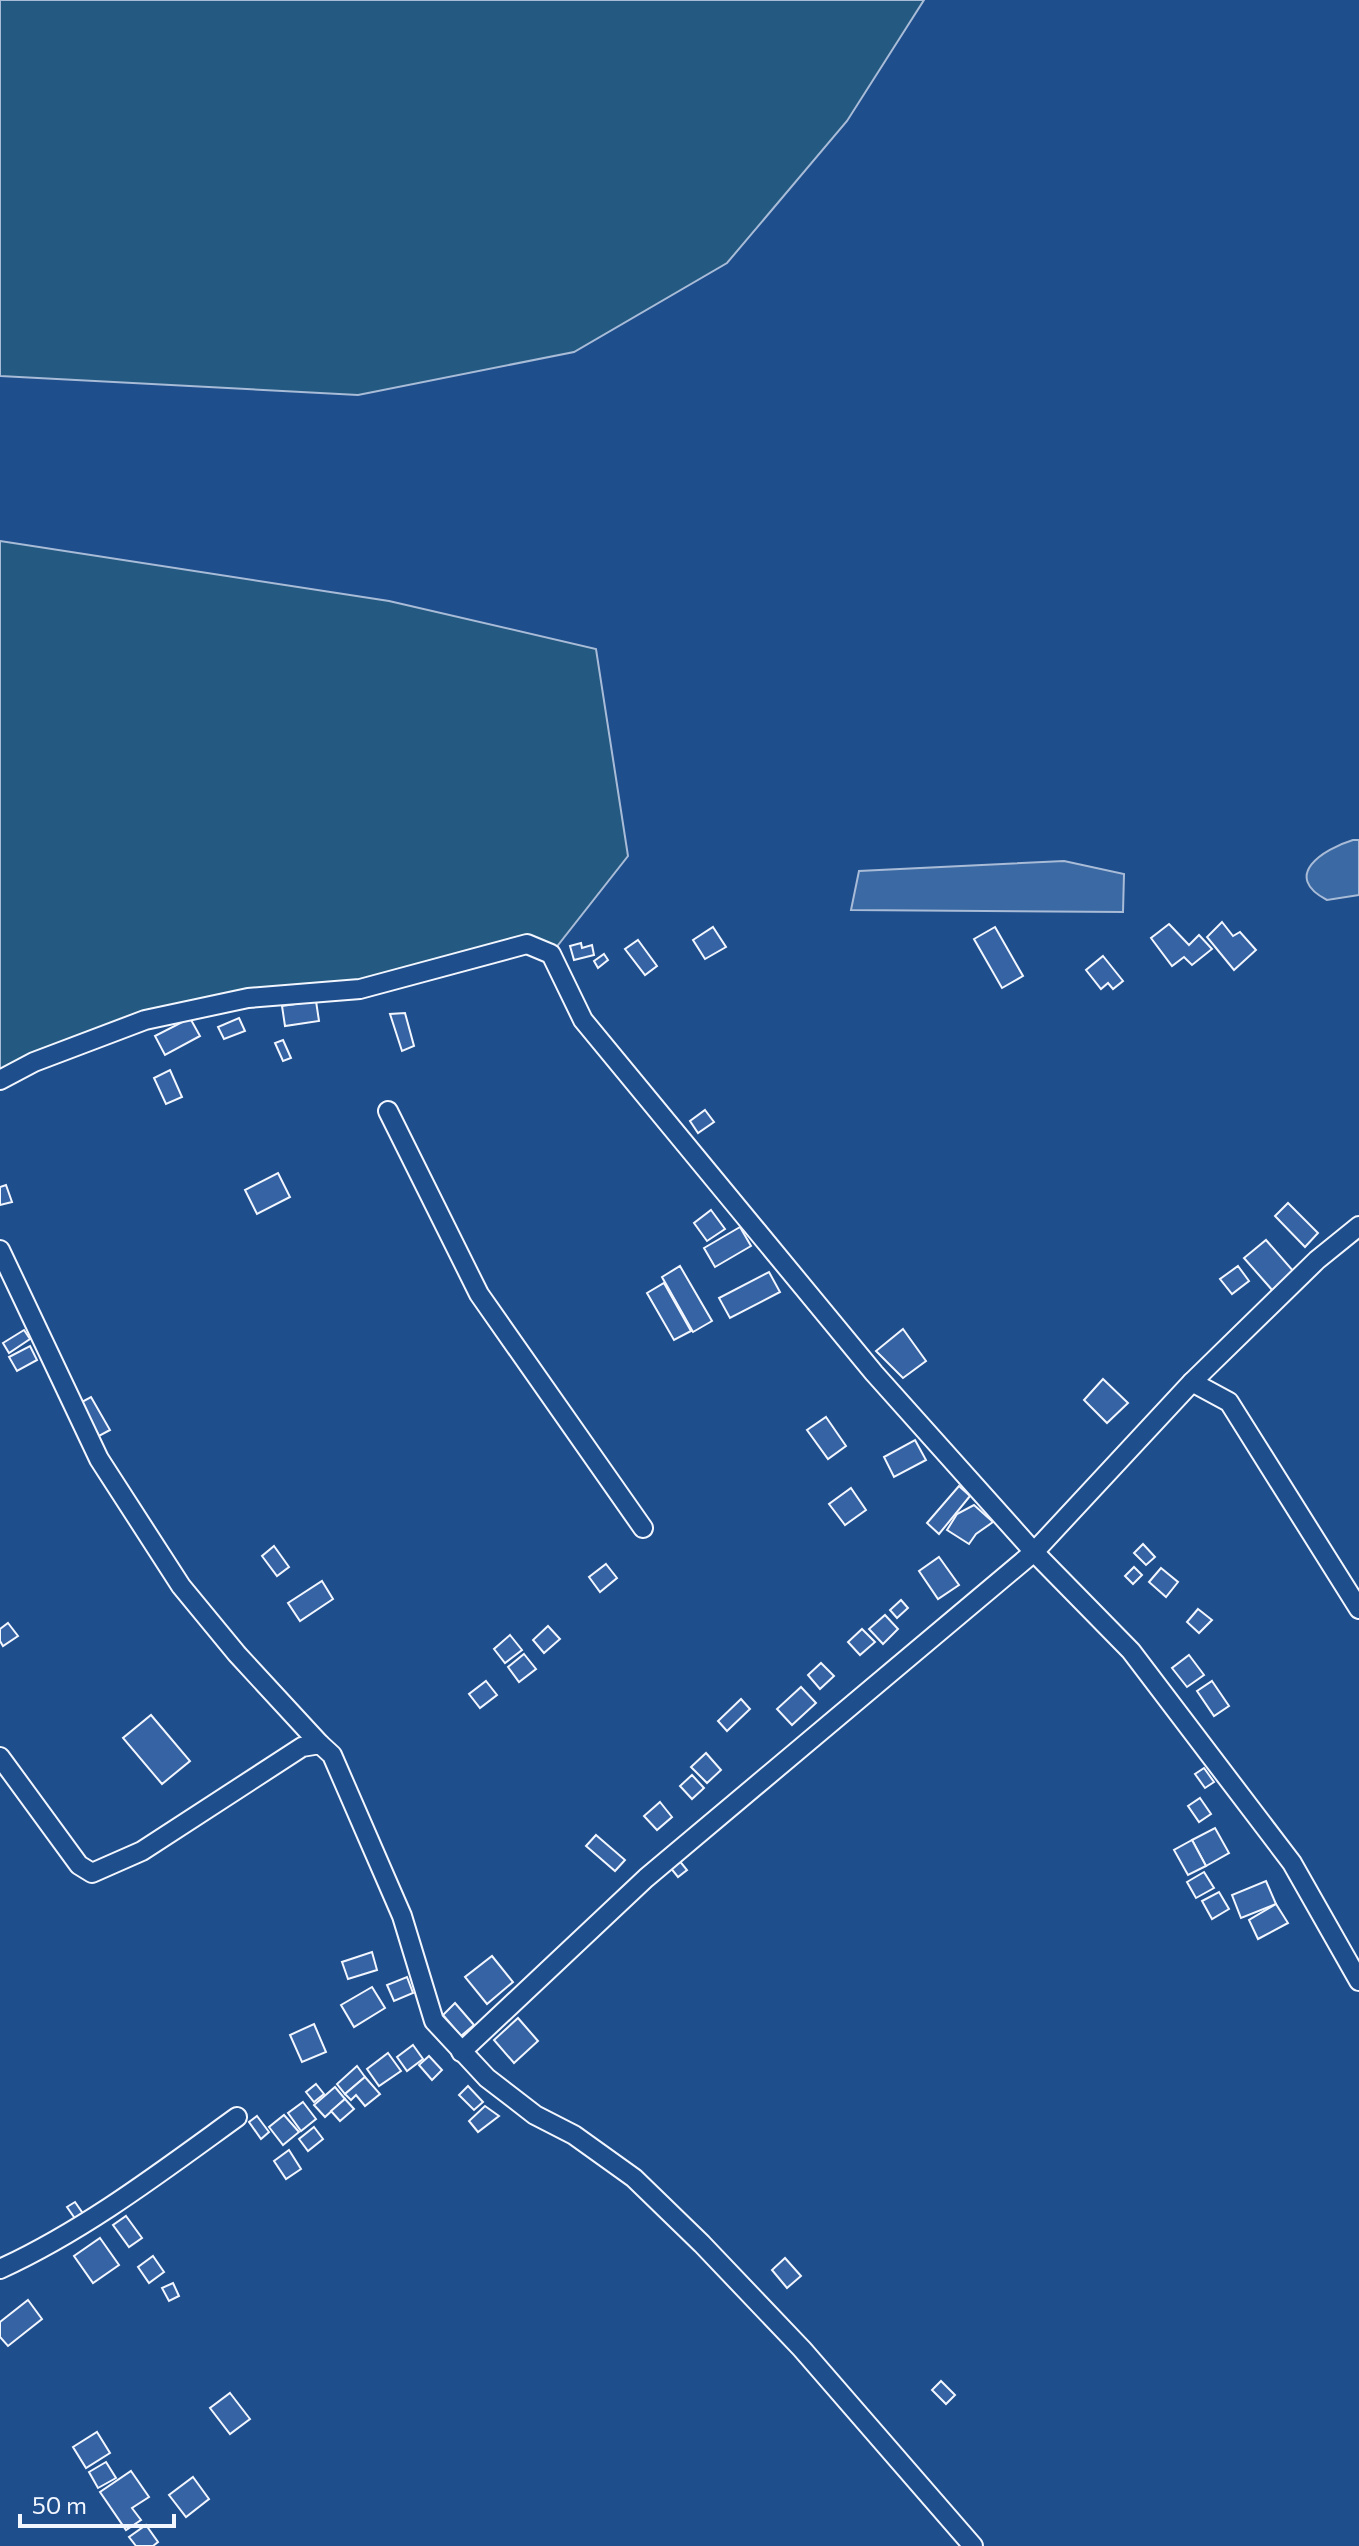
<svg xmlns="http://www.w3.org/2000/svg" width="1359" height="2546" font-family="Commissioner,sans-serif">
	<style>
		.green { fill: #245a82; stroke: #a8bbd7; stroke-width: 2 }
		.water { fill: #3b69a3; stroke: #a8bbd7; stroke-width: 2 }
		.building { fill: #3563a3; stroke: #f2f6ff; stroke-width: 2 }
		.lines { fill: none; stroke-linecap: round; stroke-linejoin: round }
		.street-casing { stroke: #f2f6ff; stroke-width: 22 }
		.street { stroke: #1f4e8c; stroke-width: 18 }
	</style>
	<rect width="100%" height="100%" fill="#1f4e8c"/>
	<g class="green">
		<path d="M0 0H924L847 121 727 263 574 352 358 395 0 376Z"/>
		<path d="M0 541 389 601 596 649 628 856 551 954 527 944 360 989 145 1020 0 1080Z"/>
	</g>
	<g class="water">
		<path d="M1353 840H1359V895L1327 900C1281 876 1323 849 1353 840Z"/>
		<path d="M1064 861 1124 874 1123 912 851 910 859 871Z"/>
	</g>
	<g class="building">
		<path d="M1222 922 1233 936 1240 932 1256 950 1234 970 1207 937Z"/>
		<path d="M1169 924 1189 945 1199 935 1212 949 1192 965 1184 957 1172 966 1151 938Z"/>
		<path d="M713 927 726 947 705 959 693 940Z"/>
		<path d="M995 927 1023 976 1002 988 974 939Z"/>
		<path d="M638 940 657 966 645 975 625 949Z"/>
		<path d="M581 943 582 948 592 945 594 955 574 960 570 946Z"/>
		<path d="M604 954 608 960 598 968 594 961Z"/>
		<path d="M1103 956 1123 981 1113 989 1108 983 1101 989 1086 970Z"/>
		<path d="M316 1001 319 1021 285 1026 282 1006Z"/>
		<path d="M405 1013 414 1046 402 1051 390 1014Z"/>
		<path d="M190 1018 200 1036 165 1055 155 1036Z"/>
		<path d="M239 1018 245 1031 224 1039 218 1027Z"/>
		<path d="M283 1040 291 1058 283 1061 275 1043Z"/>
		<path d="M170 1070 182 1097 166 1104 154 1078Z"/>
		<path d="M705 1110 714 1122 698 1133 690 1121Z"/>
		<path d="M278 1173 290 1197 257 1214 245 1190Z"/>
		<path d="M6 1185 12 1202 0 1205V1187Z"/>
		<path d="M1288 1203 1318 1233 1305 1247 1275 1216Z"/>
		<path d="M711 1210 725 1229 707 1241 694 1223Z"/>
		<path d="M740 1227 751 1246 715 1267 704 1248Z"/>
		<path d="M1266 1240 1294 1272 1273 1291 1244 1258Z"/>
		<path d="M680 1266 712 1321 693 1332 662 1277Z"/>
		<path d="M1238 1266 1249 1281 1232 1294 1220 1279Z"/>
		<path d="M769 1272 780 1292 730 1318 719 1298Z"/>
		<path d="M664 1283 691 1331 674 1340 647 1293Z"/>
		<path d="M903 1329 926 1361 903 1378 876 1351Z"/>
		<path d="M24 1330 30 1339 9 1353 3 1343Z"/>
		<path d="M30 1346 37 1360 17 1371 9 1357Z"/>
		<path d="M1103 1379 1128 1403 1107 1423 1084 1400Z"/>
		<path d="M91 1397 110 1430 99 1436 80 1403Z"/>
		<path d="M826 1417 846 1446 828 1459 807 1430Z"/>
		<path d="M915 1440 926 1460 894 1477 884 1457Z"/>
		<path d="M959 1486 970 1496 939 1534 927 1523Z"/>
		<path d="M851 1488 866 1510 845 1525 829 1504Z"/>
		<path d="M974 1505 993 1522 976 1534 969 1544 947 1530 957 1514Z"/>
		<path d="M1143 1544 1155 1557 1146 1565 1134 1553Z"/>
		<path d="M274 1546 289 1567 277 1576 262 1556Z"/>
		<path d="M939 1557 959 1585 938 1599 919 1571Z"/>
		<path d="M606 1564 617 1578 600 1592 589 1577Z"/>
		<path d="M1134 1567 1142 1575 1133 1584 1125 1576Z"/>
		<path d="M1161 1568 1178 1582 1166 1597 1149 1582Z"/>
		<path d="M322 1581 333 1599 300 1621 288 1603Z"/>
		<path d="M901 1600 908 1608 897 1618 890 1610Z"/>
		<path d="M1198 1609 1212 1620 1199 1633 1187 1622Z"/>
		<path d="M885 1615 898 1629 883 1644 869 1629Z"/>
		<path d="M8 1623 18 1636 3 1646 0 1641V1629Z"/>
		<path d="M548 1626 560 1639 544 1653 533 1640Z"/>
		<path d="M862 1629 875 1642 860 1655 848 1642Z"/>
		<path d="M510 1635 522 1650 505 1663 494 1649Z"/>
		<path d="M524 1654 536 1669 519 1682 508 1667Z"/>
		<path d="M1189 1655 1204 1675 1187 1687 1172 1668Z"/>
		<path d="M821 1663 834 1676 820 1689 808 1675Z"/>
		<path d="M486 1681 497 1695 480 1708 469 1694Z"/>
		<path d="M1212 1681 1229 1706 1214 1716 1197 1691Z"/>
		<path d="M801 1687 816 1703 792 1725 777 1709Z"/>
		<path d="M741 1699 750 1709 727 1731 718 1721Z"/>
		<path d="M151 1715 190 1761 162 1784 123 1738Z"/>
		<path d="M706 1753 721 1770 707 1783 691 1767Z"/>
		<path d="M1204 1768 1214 1782 1205 1788 1195 1774Z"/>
		<path d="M692 1775 704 1788 692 1799 680 1786Z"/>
		<path d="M1200 1798 1211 1814 1199 1822 1188 1806Z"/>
		<path d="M660 1802 672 1817 657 1830 644 1816Z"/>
		<path d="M1215 1828 1229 1853 1206 1866 1192 1840Z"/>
		<path d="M596 1835 625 1860 615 1871 586 1846Z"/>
		<path d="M1192 1840 1206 1866 1188 1875 1174 1850Z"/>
		<path d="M678 1859 687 1870 678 1877 669 1866Z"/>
		<path d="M1204 1872 1214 1888 1196 1898 1187 1882Z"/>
		<path d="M1266 1881 1276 1904 1241 1918 1232 1895Z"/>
		<path d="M1219 1892 1229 1909 1212 1919 1202 1901Z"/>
		<path d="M1276 1904 1288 1923 1258 1939 1249 1920Z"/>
		<path d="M372 1952 377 1970 348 1979 342 1962Z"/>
		<path d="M492 1956 513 1982 487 2004 465 1977Z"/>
		<path d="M407 1977 413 1993 394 2001 387 1985Z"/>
		<path d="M372 1987 385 2008 354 2027 341 2005Z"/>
		<path d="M455 2003 474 2025 461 2036 443 2015Z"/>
		<path d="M518 2018 538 2041 514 2063 494 2040Z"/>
		<path d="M314 2024 326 2052 302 2062 290 2035Z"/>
		<path d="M413 2045 423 2059 407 2071 397 2057Z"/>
		<path d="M388 2053 401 2071 379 2086 367 2069Z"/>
		<path d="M429 2056 442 2070 432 2080 419 2065Z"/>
		<path d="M357 2066 365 2077 345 2094 337 2084Z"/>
		<path d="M365 2077 380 2094 365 2106 356 2095 351 2100 345 2094Z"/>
		<path d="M316 2084 324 2094 314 2102 306 2092Z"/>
		<path d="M468 2086 483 2102 474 2110 459 2095Z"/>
		<path d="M335 2087 345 2099 325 2117 314 2105Z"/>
		<path d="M345 2099 354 2109 340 2121 331 2111Z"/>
		<path d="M303 2102 316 2119 301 2131 288 2113Z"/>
		<path d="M485 2106 499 2116 478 2132 469 2121Z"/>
		<path d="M284 2115 299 2132 283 2145 269 2127Z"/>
		<path d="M257 2116 269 2132 261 2139 249 2122Z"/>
		<path d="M314 2127 323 2139 308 2151 299 2139Z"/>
		<path d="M289 2150 301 2169 286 2179 274 2161Z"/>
		<path d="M75 2202 84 2215 76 2220 67 2207Z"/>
		<path d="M126 2216 142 2238 129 2247 113 2225Z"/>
		<path d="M100 2238 119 2265 93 2283 74 2256Z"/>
		<path d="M153 2256 164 2272 149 2283 138 2267Z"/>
		<path d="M785 2258 801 2276 787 2288 772 2270Z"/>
		<path d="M173 2283 179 2296 169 2301 162 2288Z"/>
		<path d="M28 2300 42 2319 8 2346 0 2337V2322Z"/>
		<path d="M941 2381 955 2395 946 2404 932 2390Z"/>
		<path d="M230 2393 250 2419 230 2434 210 2408Z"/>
		<path d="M97 2432 110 2453 86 2468 73 2447Z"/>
		<path d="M106 2462 116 2478 98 2488 89 2472Z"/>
		<path d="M131 2471 149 2497 132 2508 141 2520 126 2530 100 2492Z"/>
		<path d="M193 2477 209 2499 186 2517 169 2495Z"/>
		<path d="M146 2525 158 2542 153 2546H136L129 2537Z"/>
	</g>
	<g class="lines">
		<g class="street-casing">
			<g id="street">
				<path d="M0 1080 34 1062 145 1020 248 998 360 989 527 944 551 954 583 1020 874 1373 1034 1552 1131 1651 1292 1863 1359 1981"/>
				<path d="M388 1111 479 1294 643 1528"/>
				<path d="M0 1250 99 1459 181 1586 237 1654 320 1744"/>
				<path d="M1192 1382 1229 1402 1359 1609"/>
				<path d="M0 1757 79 1865 92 1873 142 1851 302 1747 320 1744 332 1755 402 1916 434 2021 487 2078 535 2115 574 2135 634 2178 702 2244 802 2349 973 2546"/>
				<path d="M461 2052 646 1878 1034 1552 1192 1382 1317 1260 1359 1226"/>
				<path d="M0 2269C85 2230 161 2172 237 2117"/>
			</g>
		</g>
		<use href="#street" class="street"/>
	</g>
	<path d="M20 2514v12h154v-12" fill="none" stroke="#f2f6ff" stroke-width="4"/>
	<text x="32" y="2514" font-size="24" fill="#f2f6ff" stroke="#1f4e8c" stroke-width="6" paint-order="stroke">50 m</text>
</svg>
